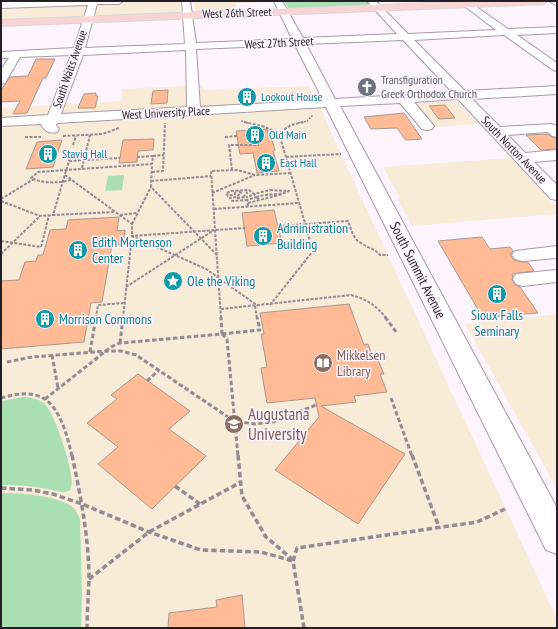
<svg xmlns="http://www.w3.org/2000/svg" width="558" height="629" font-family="'PT Sans Narrow',sans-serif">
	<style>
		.education { fill: #f8ecd8 }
		.green { fill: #a9dfb3 }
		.building { fill: #ffba96; stroke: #aa988f }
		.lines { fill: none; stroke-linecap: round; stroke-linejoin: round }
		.minor-casing { stroke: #a79aa8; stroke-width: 2 }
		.major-casing { stroke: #d8d7d8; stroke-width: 2 }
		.path-far3 { stroke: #928b93; stroke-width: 1.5; stroke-dasharray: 2 1; stroke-linecap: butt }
		.path-far2 { stroke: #928b93; stroke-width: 2; stroke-dasharray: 3 1.5; stroke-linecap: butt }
		.path-far1 { stroke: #928b93; stroke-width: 3; stroke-dasharray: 4.5 2.5; stroke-linecap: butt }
		.path { stroke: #928b93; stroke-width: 3.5; stroke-dasharray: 5.5 3; stroke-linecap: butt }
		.minor { fill: #fff; fill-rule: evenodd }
		.major { fill: #f9d4d5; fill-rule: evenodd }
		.labels { text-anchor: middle; stroke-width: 3; stroke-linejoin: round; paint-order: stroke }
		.far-street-label { font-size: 12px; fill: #241f25; stroke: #fdf4fe }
		.far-worship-label { font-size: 12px; fill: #5b616d; stroke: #fdf4fe; text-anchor: start }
		.far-culture-label { font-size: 12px; fill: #0d838f; stroke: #fdf4fe; text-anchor: start }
		.culture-label { font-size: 14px; fill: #0d838f; stroke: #fdf4fe; text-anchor: start }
		.street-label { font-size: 14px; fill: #241f25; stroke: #fdf4fe }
		.education-label { font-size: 14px; fill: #785e54; stroke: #fdf4fe; text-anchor: start }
		.near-education-label { font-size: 17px; fill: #785e54; stroke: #fdf4fe; text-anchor: start }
	</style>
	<rect width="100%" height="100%" fill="#fdf4fe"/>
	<g class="education">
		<path d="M11 1H180L181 13 1 20V13Z"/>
		<path d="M194 1H271L272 2 235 3 237 10 195 12Z"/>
		<path d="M203 85 204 90 309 86 321 108 333 137 557 619V628H1V108L120 101 122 89Z"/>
		<path d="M457 101 479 124 422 128 404 104Z"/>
		<path d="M511 158 557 208V214L412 226 397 198H400L383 167Z"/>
		<path d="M557 314V489L465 324Z"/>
	</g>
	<g class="green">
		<path d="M284 1H366L370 5 289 9Z"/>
		<path d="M124 175 122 190 105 191 108 176Z"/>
		<path d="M23 397C31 397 39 399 45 404 54 412 79 483 70 490 66 493 60 492 56 491 37 486 20 485 1 485V401Z"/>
		<path d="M1 493C21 493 54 495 71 506 76 509 78 515 80 519L82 597 81 628H1Z"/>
	</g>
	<g class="building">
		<path d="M36 59H55L46 78H43L27 113 13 114 20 101 1 102V90L10 77 28 76Z"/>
		<path d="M168 90 167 103 151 104 153 91Z"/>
		<path d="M96 93V96H98L95 108H78L84 94Z"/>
		<path d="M445 105 455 118 439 119 429 106Z"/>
		<path d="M404 113 422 139 406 140 397 128 371 129 364 117Z"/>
		<path d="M267 129 268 133H270L275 150 273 151 279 171 257 173 253 153 240 154 236 131Z"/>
		<path d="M547 134 552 137 557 138V149L541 150 526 135Z"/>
		<path d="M154 139 153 150 138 151 137 162 119 163 123 140Z"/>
		<path d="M62 140 53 167 26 169 37 142Z"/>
		<path d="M274 210 282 243 247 246 242 213Z"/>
		<path d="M119 217 117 231 125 230 123 244 112 245 102 302 91 303 84 342 1 349V281L19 280 25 262 36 261 38 255H43L50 230 66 229 68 220Z"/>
		<path d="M482 237 490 249 510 247 513 251 510 255 514 260 522 262H528L534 271 512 274 513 276 512 280 515 285 520 287 538 313 483 318 438 241Z"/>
		<path d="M349 304 364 345 368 344 373 358H377L384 374H380L387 392 354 396 356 402 321 406 405 454 358 524 275 470 319 417 315 398 267 403 261 368 267 367 261 334H264L260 313Z"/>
		<path d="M138 374 190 411 169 429 206 456 152 509 98 464 118 447 87 423 117 399 111 395Z"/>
		<path d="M242 595 245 628H168L169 613 217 607 216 600Z"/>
	</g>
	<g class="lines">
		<g class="minor-casing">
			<g id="minor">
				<path d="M41 1H123L119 4H97L85 48 185 44 182 1H190L196 43 292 39 274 1H282L303 38 397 34 367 1H376L408 34 496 30 458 1H468L508 29 557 27V33L517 35 557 63V71L553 70 504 35 414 40 465 91 557 86V94L472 99 500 127 551 124 557 126V137L552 136 548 132 508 135 525 153 557 150V160L534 162 557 185V200L551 199 458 99 414 102 434 126 432 129 427 130 422 129 400 103 340 106 557 508V554L546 550 326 107 57 123 56 125 59 129 57 132C49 134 45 131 41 125L42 124 1 126V118L48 115 71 55 20 57 5 83 1 84V70L9 58H1V52L74 48 88 5 1 8V2ZM403 40 452 92 335 99 306 44ZM295 45 323 100 200 107 196 49ZM186 50 187 107 61 114 83 55Z"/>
				<path d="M549 1H557V6Z"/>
				<path d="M557 246V258L522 261 515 259 512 255 515 251Z"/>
				<path d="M557 270V282L523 286 516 284 513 279 516 274Z"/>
			</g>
		</g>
		<g class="major-casing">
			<path id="major" d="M479 1H548L544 4 1 26V20Z"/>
		</g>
		<g class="path-far3">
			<path d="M241 121 248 123"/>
			<path d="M298 123 307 121 313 115"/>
		</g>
		<g class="path-far2">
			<path d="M244 122 262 126 279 133"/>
			<path d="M63 136 103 134 119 128"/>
			<path d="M25 137H41"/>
			<path d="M225 137 237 136"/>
			<path d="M73 145 76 136"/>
			<path d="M71 154 53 215 114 212"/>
			<path d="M153 156 164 155"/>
			<path d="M137 157 153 156 152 164"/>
			<path d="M286 157 341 154"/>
			<path d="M69 161 120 158"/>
			<path d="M82 168 90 135"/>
			<path d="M232 170 229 145H259"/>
			<path d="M152 172 163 171 165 123"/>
			<path d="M65 175 132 224V236L206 269 258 306"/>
			<path d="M71 180C58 183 44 184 31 178L38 172 152 164 151 187 217 255"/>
			<path d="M151 181 211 176"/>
			<path d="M270 190 289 191C279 196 267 193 257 197L254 194Z"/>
			<path d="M239 191 241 193 236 197 230 198 232 201 247 200"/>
			<path d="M235 192V194L228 196 226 194 230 191 249 190 254 194 248 197"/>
			<path d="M212 193 255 175"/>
			<path d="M243 197 247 193 245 190"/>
			<path d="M257 197 259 200"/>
			<path d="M237 198 248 197"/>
			<path d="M1 199 34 179"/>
			<path d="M1 201 40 216 53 215"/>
			<path d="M248 203 283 194"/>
			<path d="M248 206 247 200 257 197"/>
			<path d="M214 209 299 203"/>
			<path d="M120 215 137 213"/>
			<path d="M132 224 151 187"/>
			<path d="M278 226 348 221C351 229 353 239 361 243 368 248 374 248 380 255H388"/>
			<path d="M1 241 41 247 49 215"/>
			<path d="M1 254 40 216"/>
			<path d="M126 287 214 230"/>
			<path d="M270 305 313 251 279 133 291 125 304 122"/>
			<path d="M255 306 257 318"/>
			<path d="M221 309 351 295C366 299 376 305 386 318"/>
			<path d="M96 318 98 305 124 303"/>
			<path d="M123 318 132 236 245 228"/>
			<path d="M221 318 211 171 237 170 255 175 291 173"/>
		</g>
		<g class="path-far1">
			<path d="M385 317 397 333"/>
			<path d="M222 334 227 339 238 456"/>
			<path d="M222 334 260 330 257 317"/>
			<path d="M120 343 123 317"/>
			<path d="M90 352 96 317"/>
			<path d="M52 355 58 388"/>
			<path d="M7 362 32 357 107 351H121L136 355 234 421 255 424 273 422 316 405"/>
			<path d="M147 381 159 370"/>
			<path d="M1 398C12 395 24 392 35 395 59 400 67 435 72 456"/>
			<path d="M391 398 412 456"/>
			<path d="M45 399 111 347 120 343 222 334 221 317"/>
		</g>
		<g class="path">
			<path d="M72 455C80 493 88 533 89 573 89 591 87 610 87 628"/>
			<path d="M238 455 242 496 266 537 293 560"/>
			<path d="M412 455 439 527"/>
			<path d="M175 486 200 504"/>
			<path d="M1 488 32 490 53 494 82 504 149 532 201 550 261 552 293 561"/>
			<path d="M89 579 149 532 241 482"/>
			<path d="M304 628 293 561 297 548 477 522 505 509"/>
		</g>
		<use href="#minor" class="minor"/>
		<use href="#major" class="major"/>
	</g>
	<defs>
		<g id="church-disc" transform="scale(1)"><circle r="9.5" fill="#6b7280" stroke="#fdf4fe"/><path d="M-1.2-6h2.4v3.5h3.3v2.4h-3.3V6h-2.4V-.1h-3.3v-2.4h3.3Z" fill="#fff"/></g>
		<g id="building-disc" transform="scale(1)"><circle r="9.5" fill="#0f9aa8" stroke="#fdf4fe"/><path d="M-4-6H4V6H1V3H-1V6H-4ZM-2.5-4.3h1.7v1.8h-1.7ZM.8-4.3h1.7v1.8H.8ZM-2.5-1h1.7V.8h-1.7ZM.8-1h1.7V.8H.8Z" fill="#fff"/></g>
		<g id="sight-disc" transform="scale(1)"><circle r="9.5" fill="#0f9aa8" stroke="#fdf4fe"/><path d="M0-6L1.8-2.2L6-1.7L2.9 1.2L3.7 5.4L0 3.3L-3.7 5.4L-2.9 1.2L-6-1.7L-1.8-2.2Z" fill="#fff"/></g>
		<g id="library-disc" transform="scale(1)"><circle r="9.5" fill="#8d6e63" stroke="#fdf4fe"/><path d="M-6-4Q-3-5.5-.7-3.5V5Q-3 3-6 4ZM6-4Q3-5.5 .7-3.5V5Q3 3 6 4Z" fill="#fff"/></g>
		<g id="university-disc" transform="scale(1)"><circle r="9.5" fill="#8d6e63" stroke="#fdf4fe"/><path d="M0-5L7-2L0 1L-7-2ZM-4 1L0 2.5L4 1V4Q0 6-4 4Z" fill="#fff"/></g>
	</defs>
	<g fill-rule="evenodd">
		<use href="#church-disc" x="367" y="87"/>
		<use href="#building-disc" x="247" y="97"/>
		<use href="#building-disc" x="255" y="135"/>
		<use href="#building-disc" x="48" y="154"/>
		<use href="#building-disc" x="266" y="163"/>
		<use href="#building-disc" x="263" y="236"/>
		<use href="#building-disc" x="78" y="250"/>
		<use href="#sight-disc" x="173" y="281"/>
		<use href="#building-disc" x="497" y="294"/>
		<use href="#building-disc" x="45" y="319"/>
		<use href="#library-disc" x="323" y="363"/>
		<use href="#university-disc" x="234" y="424"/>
	</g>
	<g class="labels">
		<g class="far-street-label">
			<text transform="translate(237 13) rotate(-2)" y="4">West 26th Street</text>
			<text transform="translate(279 43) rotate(-3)" y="4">West 27th Street</text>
			<text transform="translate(70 69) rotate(-71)" y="4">South Walts Avenue</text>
			<text transform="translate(166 113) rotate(-3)" y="4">West University Place</text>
			<text transform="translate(514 150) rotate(46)" y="4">South Norton Avenue</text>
		</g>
		<g class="far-worship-label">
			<text x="381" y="84">Transfiguration<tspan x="381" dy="14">Greek Orthodox Church</tspan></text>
		</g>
		<g class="far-culture-label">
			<text x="261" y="101">Lookout House</text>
			<text x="269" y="139">Old Main</text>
			<text x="62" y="158">Stavig Hall</text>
			<text x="280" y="167">East Hall</text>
		</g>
		<g class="culture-label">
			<text x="277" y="233">Administration<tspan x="277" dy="16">Building</tspan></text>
			<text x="92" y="247">Edith Mortenson<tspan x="92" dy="16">Center</tspan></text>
			<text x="187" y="286">Ole the Viking</text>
			<text x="497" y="320" text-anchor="middle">Sioux Falls<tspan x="497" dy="16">Seminary</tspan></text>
			<text x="59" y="324">Morrison Commons</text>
		</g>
		<g class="street-label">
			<text transform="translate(418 270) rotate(63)" y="5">South Summit Avenue</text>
		</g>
		<g class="education-label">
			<text x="337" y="360">Mikkelsen<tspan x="337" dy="16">Library</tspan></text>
		</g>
		<g class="near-education-label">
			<text x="248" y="420">Augustana<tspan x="248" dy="20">University</tspan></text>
		</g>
	</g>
	<rect width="558" height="629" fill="none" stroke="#241f25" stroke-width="4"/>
</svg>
